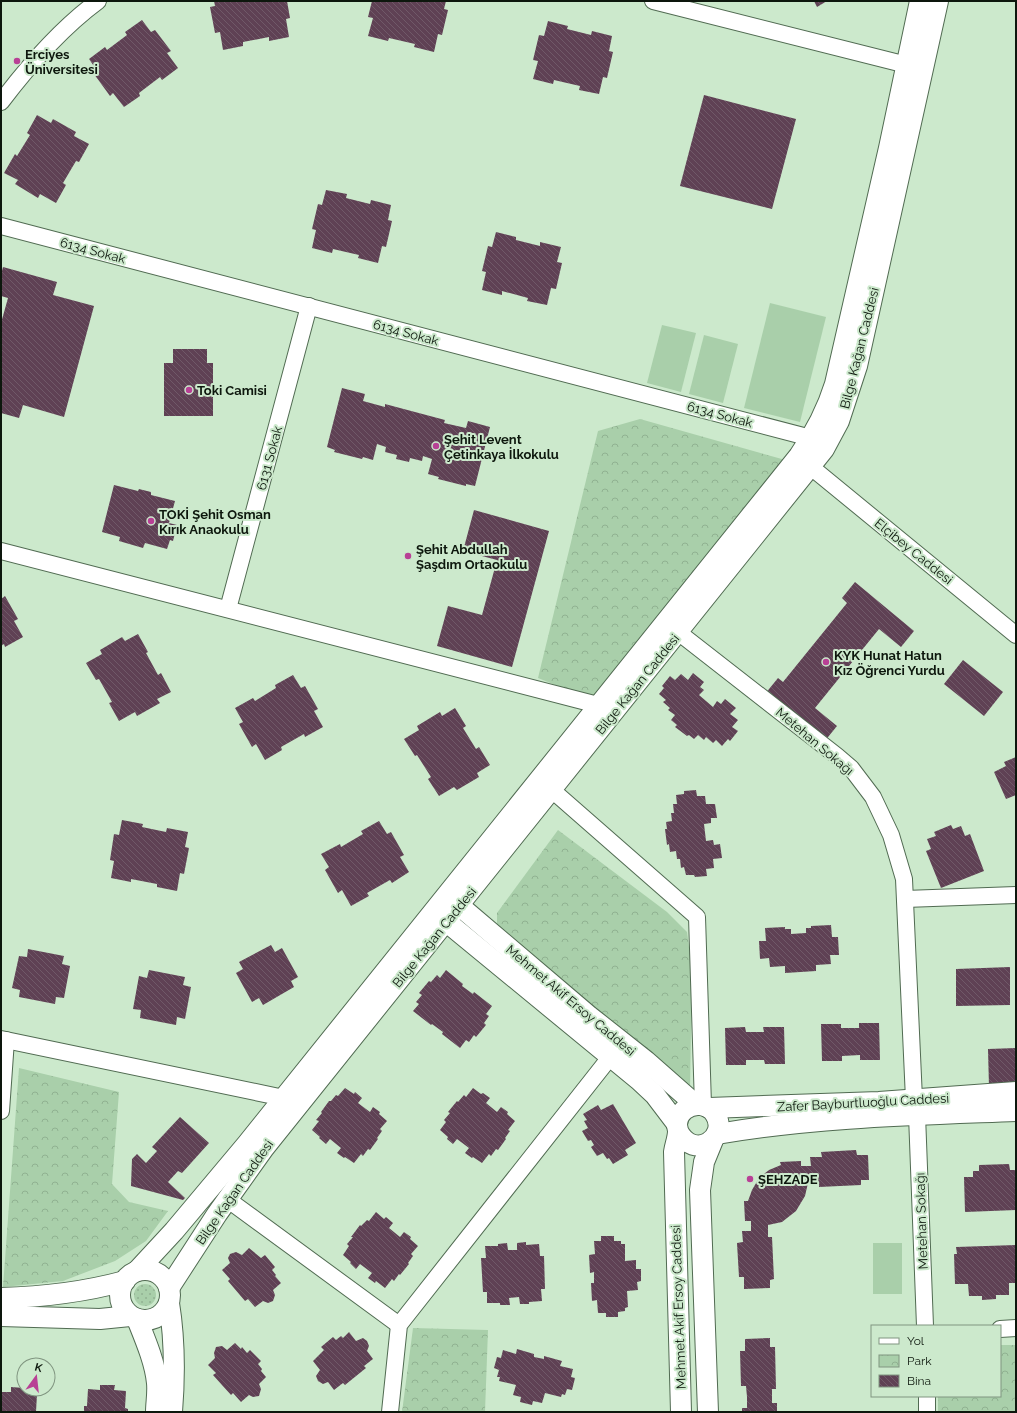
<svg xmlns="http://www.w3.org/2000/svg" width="1017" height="1413" font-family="Raleway,sans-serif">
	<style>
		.grass { fill: url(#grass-dots) }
		.park { fill: url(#park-crowns) }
		.garden { fill: #a9cfaa }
		.building { fill: url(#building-back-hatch) }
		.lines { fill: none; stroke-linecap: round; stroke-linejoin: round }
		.minor-casing { stroke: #516b52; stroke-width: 18 }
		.tertiary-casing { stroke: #516b52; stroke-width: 22 }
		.minor { stroke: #fff; stroke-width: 16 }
		.tertiary { stroke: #fff; stroke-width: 20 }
		.poi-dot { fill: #b84095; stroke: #cce9cc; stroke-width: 1.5 }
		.labels { text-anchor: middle; stroke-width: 4; stroke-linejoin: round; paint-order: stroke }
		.poi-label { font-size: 13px; font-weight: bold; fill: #0d170d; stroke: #cce9cc; text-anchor: start }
		.street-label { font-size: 13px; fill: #0d170d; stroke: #cce9cc }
	</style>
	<defs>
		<pattern id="grass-dots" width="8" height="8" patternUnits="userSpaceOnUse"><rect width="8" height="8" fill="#a9cfaa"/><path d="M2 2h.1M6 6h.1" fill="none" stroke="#90b191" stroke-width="1.8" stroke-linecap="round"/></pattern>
		<pattern id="park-crowns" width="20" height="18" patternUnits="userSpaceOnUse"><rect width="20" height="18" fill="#a9cfaa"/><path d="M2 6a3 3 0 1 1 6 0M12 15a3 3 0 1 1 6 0" fill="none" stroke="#90b191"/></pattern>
		<pattern id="building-back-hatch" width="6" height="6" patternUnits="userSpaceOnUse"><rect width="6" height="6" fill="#5f4154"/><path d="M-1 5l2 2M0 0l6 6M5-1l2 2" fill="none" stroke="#705968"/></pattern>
	</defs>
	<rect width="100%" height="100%" fill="#cce9cc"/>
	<circle class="grass" cx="145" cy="1295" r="11"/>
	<g class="park">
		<path d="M640 419 789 461 595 701 538 678 598 431Z"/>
		<path d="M558 830 667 912 687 932 692 969 690 1091 497 933V913Z"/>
		<path d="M19 1068 119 1092 112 1184 129 1202 168 1211 146 1241 115 1261 63 1281 3 1287Z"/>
		<path d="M413 1328 488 1330 485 1412H402Z"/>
		<path d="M1000 1345H1016V1412H938V1396H1000Z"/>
	</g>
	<g class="garden">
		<path d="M770 303 826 317 800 422 744 408Z"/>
		<path d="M662 325 696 333 681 392 647 383Z"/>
		<path d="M704 335 738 344 723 403 689 394Z"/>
		<rect x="873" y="1243" width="29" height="51"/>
	</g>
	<g class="building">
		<path d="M214 1H287L290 18 286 19 289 37 269 41V37L243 42V46L223 50 220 32 215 33 210 7 215 6Z"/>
		<path d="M372 1H446L444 9 448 10 442 35 438 34 434 52 414 47 415 44 389 38 388 41 368 36 373 18 368 17Z"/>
		<path d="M814 1H827L817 7Z"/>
		<path d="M142 20 151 32 155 30 171 51 167 53 178 68 162 80 160 77 139 93 140 96 124 107 113 93 110 96 94 74 98 72 89 59 105 47 107 50 127 35 125 32Z"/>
		<path d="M548 21 568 26 567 29 591 35 592 31 612 36 609 51 613 52 607 78 603 77 599 94 579 90 580 86 554 80 553 84 533 79 538 61 533 60 539 35 544 36Z"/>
		<path d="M704 95 796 119 772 209 680 186Z"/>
		<path d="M37 115 51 123 53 119 76 132 74 136 89 144 79 162 76 161 63 183 66 185 56 203 40 194 38 198 15 184 18 180 4 173 15 154 17 156 30 135 27 133Z"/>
		<path d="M326 190 347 194 346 198 370 204 371 200 391 205 388 220 392 221 386 247 382 246 378 263 358 258 359 255 333 249 332 253 312 248 316 230 312 229 318 204 322 205Z"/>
		<path d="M496 232 516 237V240L540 246V242L561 247 557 262 562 263 556 289 551 288 547 305 527 301 528 298 502 291V295L482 290 486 272 482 271 488 246 492 247Z"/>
		<path d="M3 267 57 282 53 295 94 306 64 417 23 405 19 418 1 413V323L8 298 1 296V275Z"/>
		<path d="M173 349H207V363H213V416H164V363H173Z"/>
		<path d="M342 388 365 394 363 401 385 407V404L445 420 444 423 466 428 468 421 490 427 475 486 466 484V486L438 479 439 477 428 474 432 459 423 456 422 461 410 458 409 462 396 459 397 455 385 452 386 447 377 444 373 460 363 457 362 459 334 452 335 450 327 447Z"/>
		<path d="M114 485 138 491 139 489 151 492V495L175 501 169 523 177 525 173 541 170 540 167 549 145 543 143 548 119 541 120 537 102 532Z"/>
		<path d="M474 510 549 531 512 667 437 646 448 606 482 615 497 560 463 551Z"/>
		<path d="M855 582 914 631 901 647 879 629 815 708 837 726 824 742 765 694 778 678 783 682 847 603 842 598Z"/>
		<path d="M5 596 18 619 14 621 23 637 5 647 4 644 1 646V599Z"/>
		<path d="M138 634 148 652 146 653 158 675 161 673 171 692 157 699 160 703 137 716 135 712 119 721 109 703 112 702 99 679 96 680 86 663 102 654 100 650 122 637 125 641Z"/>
		<path d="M963 660 1003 692 984 716 944 684Z"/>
		<path d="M693 673 704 682 700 687 704 690 699 695 713 707 717 701 721 704 725 699 736 708 730 714 738 720 732 727 738 731 730 741 728 739 722 746 716 740 713 743 706 737 704 740 698 735 694 739 689 735 687 736 675 727 677 725 671 720 675 715 668 710 670 708 663 702 666 700 659 694 664 688 662 686 670 676 675 680 681 674 688 680Z"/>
		<path d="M293 675 301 688 305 686 318 709 314 711 323 727 305 737 304 734 281 747 282 750 265 760 256 744 252 747 239 724 243 722 235 708 253 698 255 701 276 688 275 685Z"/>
		<path d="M455 708 466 726 463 728 476 749 479 747 490 765 477 773 479 777 457 790 454 787 439 796 428 779 431 777 417 755 415 756 404 739 419 730 417 726 440 712 442 716Z"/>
		<path d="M1016 757V795L1006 799 994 772 1006 766 1004 762Z"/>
		<path d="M696 790 697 796H705L706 804H715L717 818H711V823L704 824 706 841 713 840 714 845 720 844 722 858 713 859 714 868 706 869 707 876 695 877 694 875H686L684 867 681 868 680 859H677L676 851 670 852 669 844 667 845 665 829H667L666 822 672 821 671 813H674L673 804H677L676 795 684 794V791Z"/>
		<path d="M122 820 143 824 142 827 166 832 167 828 188 832 185 847 189 848 184 874 180 873 177 891 157 887V884L131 879V882L111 878 114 861 110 860 114 834 119 835Z"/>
		<path d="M379 821 387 834 391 832 404 855 400 857 409 872 392 883 390 880 367 893 369 896 351 906 342 890 338 893 325 870 329 867 321 854 340 844 341 847 363 834 361 831Z"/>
		<path d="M951 825 953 829 961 826 965 836 970 834 984 871 941 888 926 851 931 849 927 839 936 836 934 832Z"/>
		<path d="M831 925 832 937H838L839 955H830L831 964 816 965V971L785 973V966L770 967 769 958 760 959 759 941H766L765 928 785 927V929H791V934L806 933V928H811V926Z"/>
		<path d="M271 945 275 952 282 948 298 977 291 981 294 987 263 1005 259 998 252 1002 236 973 243 969 239 962Z"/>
		<path d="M28 949 64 956 62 964 70 966 64 998 56 997 55 1004 19 997 20 990 12 988 19 956 27 957Z"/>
		<path d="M1010 967V1005L956 1006V969Z"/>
		<path d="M149 970 185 977 183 985 191 987 185 1019 177 1017 176 1025 140 1018 141 1010 133 1009 139 976 147 978Z"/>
		<path d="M446 970 463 984 462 986 473 994 474 992 492 1006 486 1014 489 1016 484 1023 486 1025 476 1037 474 1035 469 1042 466 1040 460 1048 442 1034 443 1032 432 1024 431 1025 413 1011 419 1004 416 1002 422 995 419 993 429 981 431 982 437 975 440 978Z"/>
		<path d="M859 1023H879L880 1060H860V1055L842 1056V1061H822L821 1024H841V1028H859Z"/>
		<path d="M745 1027 746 1032H764L763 1027H784L785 1064H765L764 1060H746V1065H726L725 1028Z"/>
		<path d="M1016 1048V1086L989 1087 988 1049Z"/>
		<path d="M345 1088 354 1094 355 1092 362 1098 358 1103 370 1112 373 1107 380 1112 379 1114 387 1121 380 1129 382 1131 377 1138 378 1139 370 1150 368 1149 363 1156 361 1154 354 1163 345 1157 344 1158 337 1153 341 1148 330 1139 326 1144 319 1138 320 1137 312 1130 319 1121 316 1120 322 1113 321 1112 329 1101H331L336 1095 338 1096Z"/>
		<path d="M473 1088 481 1094 483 1093 490 1098 486 1103 497 1112 501 1107 508 1112 507 1114 515 1121 508 1130 510 1131 505 1138 506 1139 498 1150 496 1149 491 1156 489 1154 482 1163 473 1157 472 1158 465 1153 469 1148 457 1139 453 1144 447 1139 448 1137 440 1130 446 1122 444 1120 450 1113 448 1112 457 1101 458 1102 464 1095 466 1097Z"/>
		<path d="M613 1104 636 1143 625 1150 628 1155 613 1164 609 1158 607 1159 603 1153 597 1156 591 1147 594 1145 591 1140 588 1141 582 1131 588 1128 584 1121 587 1120 583 1114 598 1105 601 1110Z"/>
		<path d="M180 1117 209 1143 182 1173 178 1171 168 1182 185 1198 183 1200 131 1186 132 1159 137 1154 146 1163 157 1151 152 1147Z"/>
		<path d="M856 1150 857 1155H868L869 1180H861V1185L819 1187V1183H808L805 1196 796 1211 782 1222 768 1225V1237H772L774 1279 770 1280V1288L744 1289V1277H739L737 1243 743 1242 742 1231H751V1221H745L744 1201H748L752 1190 759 1178 769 1170 781 1165 780 1162 801 1161V1166H811L810 1157H822L821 1152Z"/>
		<path d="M1009 1164 1010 1170H1016V1210L965 1212 964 1177H973V1171H979V1165Z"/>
		<path d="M376 1212 384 1219 386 1217 393 1223 389 1228 400 1237 404 1232 411 1237 410 1239 418 1246 411 1254 413 1256 408 1263 409 1264 400 1275 399 1274 394 1281 392 1279 385 1288 376 1281 375 1283 368 1278 372 1273 360 1264 356 1269 350 1263 351 1262 343 1255 349 1246 347 1244 353 1237H351L360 1225 361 1226 367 1220 369 1221Z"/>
		<path d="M601 1236H614V1241H621V1244H625V1261L636 1260V1269H641V1281L637 1282 638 1290 627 1291 628 1307 625 1308V1311L618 1312V1317H606V1313H598L597 1300 592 1301 591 1283H594V1272L590 1273 589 1255 595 1254 594 1241H601Z"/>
		<path d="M526 1242V1245L539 1244 540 1256H544L545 1289H541L542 1301 529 1302V1304H520L519 1297 509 1298 510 1305H500V1303H487V1292H483L481 1258H486L485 1246H498V1244L507 1243 508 1250H517V1243Z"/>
		<path d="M1016 1245V1283H1009V1295H996V1299L982 1300V1296H969L968 1284H955L954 1254H957L956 1247Z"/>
		<path d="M249 1248 261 1258 265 1255 275 1267 272 1270 276 1275 275 1276 281 1283 273 1290 275 1295 273 1301 268 1303 263 1301 255 1307 248 1299 245 1301 228 1281 230 1279 222 1270 230 1263 228 1258 230 1254 236 1252 242 1255Z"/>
		<path d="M349 1332 356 1341 363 1338 367 1341 369 1346 367 1351 373 1359 364 1366 366 1368 345 1385 343 1383 334 1390 328 1382 323 1384 318 1381 316 1376 320 1370 313 1361 324 1350 321 1347 333 1337 336 1340 341 1336 343 1338Z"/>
		<path d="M770 1338V1347H775L776 1389H772V1403H777V1412H742V1408H747V1397L746 1386H741L740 1351H745V1339Z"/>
		<path d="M235 1343 241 1349 242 1347 247 1353 250 1350 261 1361 258 1364 262 1369 261 1371 266 1377 259 1384 261 1389 259 1396 253 1397 249 1395 241 1402 233 1393 231 1395 213 1375 216 1373 208 1365 215 1358 214 1353 216 1347 222 1346 227 1350Z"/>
		<path d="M517 1349 534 1354V1357L544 1359V1356L562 1361 560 1366 573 1369 571 1377 575 1378 572 1390 567 1389 565 1395 562 1394 561 1397 545 1393 542 1403 533 1401 532 1405 520 1402 521 1397 513 1395 516 1385 499 1381 500 1377H497L499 1370 494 1368 497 1357 501 1358 503 1350 516 1354Z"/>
		<path d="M100 1385H115L114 1390 126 1391 125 1408 128 1409V1412H84V1406H87L88 1389 100 1390Z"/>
		<path d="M11 1387 24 1388 26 1389 25 1393 37 1394 36 1412H1V1392H11Z"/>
	</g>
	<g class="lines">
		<g class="minor-casing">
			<g id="minor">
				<path d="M653 1 907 65"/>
				<path d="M1 102C29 65 60 29 98 1"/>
				<path d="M1 226 811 438"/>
				<path d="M811 467 1016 635"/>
				<path d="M1 551 598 705"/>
				<path d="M228 609 309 306"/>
				<path d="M678 632 837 756 851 768 873 797 891 835 904 879 914 1099"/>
				<path d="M552 790 697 917 703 1105"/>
				<path d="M905 899 1016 895"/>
				<path d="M1 1039 284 1098"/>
				<path d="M1 1111 6 1040"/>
				<path d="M917 1115 925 1326"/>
				<path d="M227 1199 399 1325"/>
				<path d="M1000 1329 1016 1328"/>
				<path d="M927 1396V1412"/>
				<path d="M390 1412 399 1325 611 1056"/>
			</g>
		</g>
		<g class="tertiary-casing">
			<g id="tertiary">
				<path d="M449 897 589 1016 646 1061 696 1105"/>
				<path d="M437 914 639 1080 655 1095 677 1124"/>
				<path d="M709 1108 879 1102 1016 1092"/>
				<path d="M678 1131C694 1162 730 1137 715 1114 712 1109 706 1106 700 1105 688 1104 677 1113 677 1125 677 1127 678 1129 678 1131 678 1138 675 1145 674 1152L681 1412"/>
				<path d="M717 1134C816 1117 916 1115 1016 1111"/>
				<circle cx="145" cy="1295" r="25"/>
				<path d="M137 1271 174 1231 247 1144 799 456C815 433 827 410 835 384L889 148 920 1"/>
				<path d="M169 1288 217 1214 264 1148 824 449 839 421 857 366 938 1"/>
				<path d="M1 1298C44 1297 84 1292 125 1281"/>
				<path d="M169 1303C175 1340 175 1375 172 1412"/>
				<path d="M1 1316 100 1319 130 1316"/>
				<path d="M137 1319C145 1339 155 1362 157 1383 158 1393 156 1403 156 1412"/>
				<path d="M708 1412 700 1190 704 1162 713 1140"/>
			</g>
		</g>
		<use href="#minor" class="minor"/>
		<use href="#tertiary" class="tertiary"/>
	</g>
	<g class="poi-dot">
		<circle cx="17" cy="61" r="4"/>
		<circle cx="189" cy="390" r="4"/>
		<circle cx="436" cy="446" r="4"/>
		<circle cx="151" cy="521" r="4"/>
		<circle cx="408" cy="556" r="4"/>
		<circle cx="826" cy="662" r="4"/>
		<circle cx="750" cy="1179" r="4"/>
	</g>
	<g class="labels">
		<g class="poi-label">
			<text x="25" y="59">Erciyes<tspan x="25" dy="15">Üniversitesi</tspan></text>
			<text x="197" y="395">Toki Camisi</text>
			<text x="444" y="444">Şehit Levent<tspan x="444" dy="15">Çetinkaya İlkokulu</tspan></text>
			<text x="159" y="519">TOKİ Şehit Osman<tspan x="159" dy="15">Kırık Anaokulu</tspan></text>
			<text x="416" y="554">Şehit Abdullah<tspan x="416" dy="15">Şaşdım Ortaokulu</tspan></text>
			<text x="834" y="660">KYK Hunat Hatun<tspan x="834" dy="15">Kız Öğrenci Yurdu</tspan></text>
			<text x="758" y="1184">ŞEHZADE</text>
		</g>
		<g class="street-label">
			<text transform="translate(93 250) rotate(15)" y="5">6134 Sokak</text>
			<text transform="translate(406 332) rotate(15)" y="5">6134 Sokak</text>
			<text transform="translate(859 348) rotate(-76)" y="5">Bilge Kağan Caddesi</text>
			<text transform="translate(720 414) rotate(15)" y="5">6134 Sokak</text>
			<text transform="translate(269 458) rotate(-75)" y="5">6131 Sokak</text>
			<text transform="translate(914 551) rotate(39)" y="5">Elçibey Caddesi</text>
			<text transform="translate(637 684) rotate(-51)" y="5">Bilge Kağan Caddesi</text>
			<text transform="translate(815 741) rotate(40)" y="5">Metehan Sokağı</text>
			<text transform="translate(434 937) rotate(-51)" y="5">Bilge Kağan Caddesi</text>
			<text transform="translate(571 1000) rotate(40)" y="5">Mehmet Akif Ersoy Caddesi</text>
			<text transform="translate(863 1102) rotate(-3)" y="5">Zafer Bayburtluoğlu Caddesi</text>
			<text transform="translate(234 1192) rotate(-55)" y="5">Bilge Kağan Caddesi</text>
			<text transform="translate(921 1221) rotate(-92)" y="5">Metehan Sokağı</text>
			<text transform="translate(678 1307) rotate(-92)" y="5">Mehmet Akif Ersoy Caddesi</text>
		</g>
	</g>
	<rect width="1017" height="1413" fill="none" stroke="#0d170d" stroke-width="4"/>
	<rect x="871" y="1325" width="130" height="72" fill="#cce9cc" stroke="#809580"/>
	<rect x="879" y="1338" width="20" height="6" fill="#ffffff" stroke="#809580"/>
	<text x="907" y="1345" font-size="12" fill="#0d170d">Yol</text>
	<rect x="879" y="1355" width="20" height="12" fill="url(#park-crowns)" stroke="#809580"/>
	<text x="907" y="1365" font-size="12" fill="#0d170d">Park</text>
	<rect x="879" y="1375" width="20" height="12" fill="url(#building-back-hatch)" stroke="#809580"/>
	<text x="907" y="1385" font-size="12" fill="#0d170d">Bina</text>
	<g transform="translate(36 1377) rotate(15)"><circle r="19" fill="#cce9cc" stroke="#809580"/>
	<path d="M0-3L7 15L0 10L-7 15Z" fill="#b84095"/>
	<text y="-6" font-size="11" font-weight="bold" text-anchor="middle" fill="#0d170d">K</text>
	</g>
</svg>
